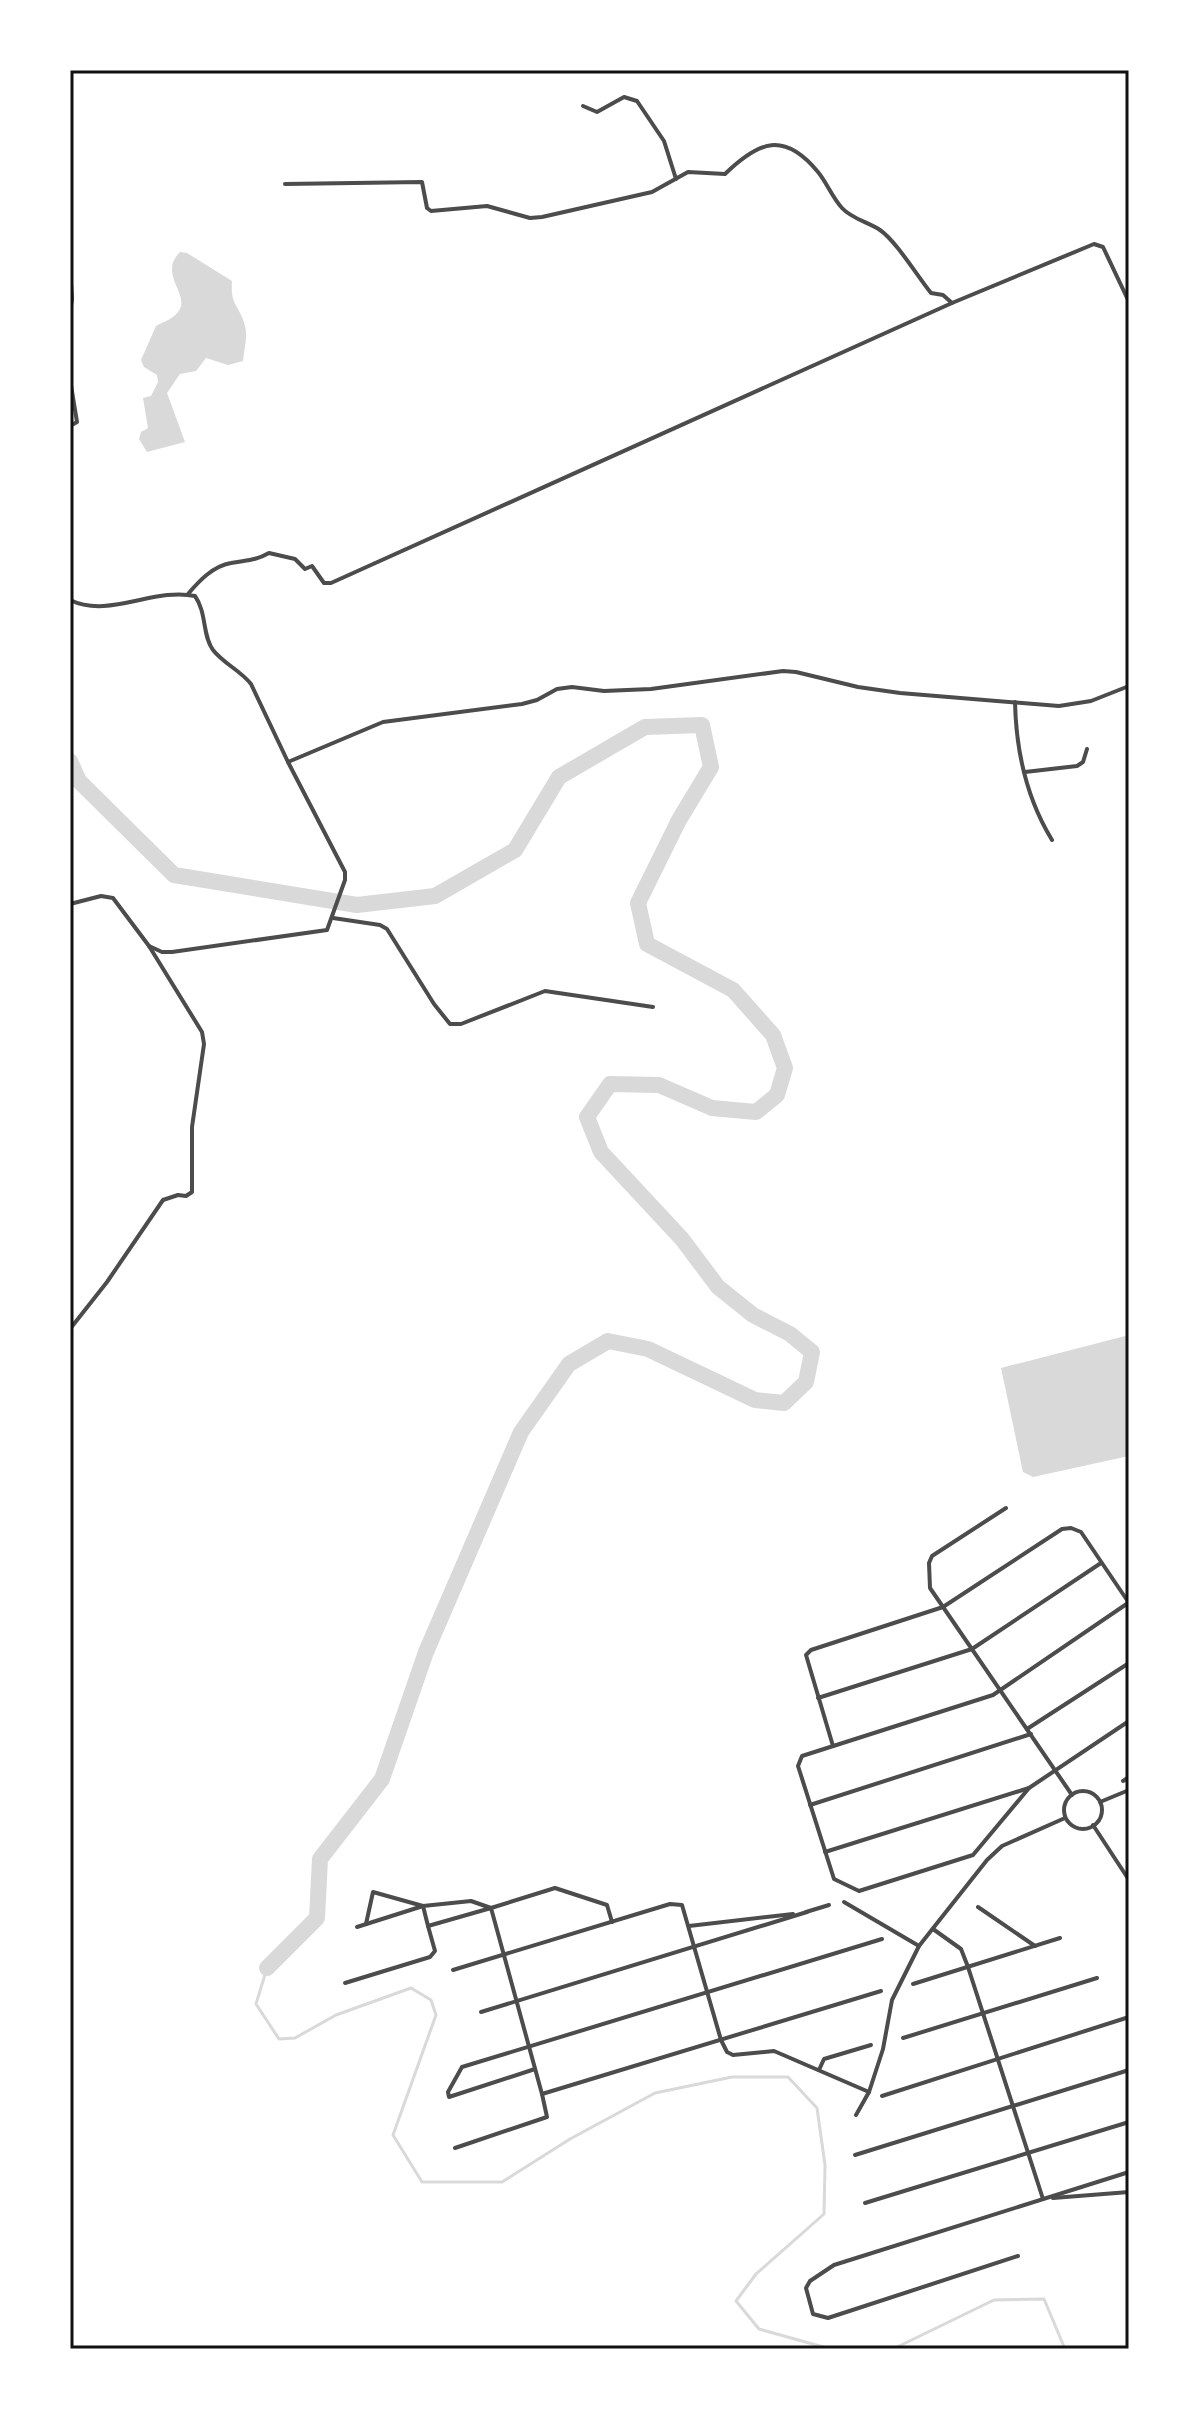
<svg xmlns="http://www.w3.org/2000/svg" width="1199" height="2419" font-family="Lato,sans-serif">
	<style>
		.water { fill: #d9d9d9 }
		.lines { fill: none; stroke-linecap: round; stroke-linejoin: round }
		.stream { stroke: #d9d9d9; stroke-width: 3 }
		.river { stroke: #d9d9d9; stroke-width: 16 }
		.minor { stroke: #4c4c4c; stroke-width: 4 }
		.neatline { fill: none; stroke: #111; stroke-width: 3 }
	</style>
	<rect width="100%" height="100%" fill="#fff"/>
	<g class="water">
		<path d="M180 252 187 253 232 281C230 307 240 305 245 326 248 337 244 350 243 361L228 365 206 358 196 371 180 374 167 393 185 442 147 452 139 439 141 432 148 428 143 398 151 396 158 382 157 375 144 367 141 360 156 326C163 322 173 319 178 312 192 295 157 275 180 252Z"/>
		<path d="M1129 1335V1456L1033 1477 1023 1472 1001 1368Z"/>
	</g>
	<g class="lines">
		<g class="stream">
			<path d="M267 1968 256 2004 279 2039 295 2038 336 2015 411 1988 431 2000 436 2015 393 2135 422 2182H502L570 2139 655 2093 732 2077H788L817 2108 825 2165 824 2214 756 2274 736 2301 759 2329 827 2348 856 2349"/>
			<path d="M893 2349 994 2300 1044 2299 1065 2349"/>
		</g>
		<path class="river" d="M70 761 79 781 174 875 357 905 435 896 515 850 559 777 645 727 702 725 711 767 679 820 638 903 647 944 733 990 773 1035 785 1068 777 1095 756 1112 712 1108 659 1085 610 1084 587 1117 601 1152 682 1239 718 1287 753 1315 790 1334 812 1352 806 1382 784 1403 755 1400 648 1349 608 1341 569 1364 521 1432 426 1652 382 1779 320 1859 317 1918 267 1968"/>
		<g class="minor">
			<path d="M583 106 597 112 624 97 637 101 664 141 676 179"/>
			<path d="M285 184 422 182 427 208 431 211 487 206 530 218 542 217 652 192 688 172 725 174C759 141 784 131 818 172 827 183 832 197 842 208 852 219 868 222 880 230 896 241 918 277 931 293L943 295 952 303"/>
			<path d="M70 267 72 299 70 312"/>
			<path d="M70 379 77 422 70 426"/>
			<path d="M188 594C199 581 213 566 231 563 246 560 255 561 269 553L295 559 305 569 312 566 324 583H331L952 303 1094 244 1103 247 1129 302"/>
			<path d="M70 600C109 619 154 587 195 596 207 613 202 635 213 650 224 664 240 670 251 684L288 762"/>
			<path d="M1015 702C1016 750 1027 799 1052 840"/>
			<path d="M1025 772 1077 766 1083 762 1087 749"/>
			<path d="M70 904 101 896 113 898 149 946 202 1032 204 1044 192 1127V1192L186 1196 178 1195 163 1200 107 1282 70 1329"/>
			<path d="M333 918 380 925 387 929 434 1004 450 1024H461L545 991 653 1007"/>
			<path d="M149 946 162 952H172L327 930 345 880V872L288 762 383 722 522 704 537 700 557 689 572 687 604 691 651 689 783 671 796 672 858 687 900 693 1059 706 1091 701 1129 686"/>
			<path d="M1006 1508 932 1556 929 1563 930 1588 1072 1795"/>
			<path d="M818 1698 972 1649 1101 1563"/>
			<path d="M1027 1729 1129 1663"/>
			<path d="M833 1746 806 1655 811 1650 943 1607 1062 1529 1071 1528 1081 1532 1129 1603"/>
			<path d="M1123 1781 1129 1777"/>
			<path d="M1029 1788 973 1855 859 1891 834 1879 798 1766 802 1756 993 1695 1128 1603"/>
			<circle cx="1083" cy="1810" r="19"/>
			<path d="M1100 1802 1129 1790"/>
			<path d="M810 1805 1031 1734"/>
			<path d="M1093 1825 1129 1880"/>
			<path d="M825 1852 1029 1788 1129 1721"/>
			<path d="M844 1902 919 1946"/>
			<path d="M978 1907 1035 1946"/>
			<path d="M806 1912 829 1905"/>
			<path d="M366 1924 373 1892 423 1906 428 1926 491 1908 542 2094 881 1991"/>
			<path d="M689 1926 793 1914"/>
			<path d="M357 1927 423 1906 471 1901 491 1908 555 1888 607 1905 612 1922"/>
			<path d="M933 1929 961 1949 968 1967 1043 2199"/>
			<path d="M453 1970 670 1904 682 1905 721 2040 727 2052 733 2055 774 2051 869 2092"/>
			<path d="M345 1983 430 1957 435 1951 428 1926"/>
			<path d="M913 1984 1060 1938"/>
			<path d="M481 2012 807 1912"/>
			<path d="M903 2038 1097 1978"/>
			<path d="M535 2069 449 2097 448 2092 462 2067 882 1939"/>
			<path d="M819 2070 824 2059 871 2045"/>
			<path d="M882 2096 1129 2017"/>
			<path d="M856 2115 869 2092 883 2049 892 2000 919 1946 987 1860 1002 1846 1065 1818"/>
			<path d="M455 2148 547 2117 542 2094"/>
			<path d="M855 2155 1129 2070"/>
			<path d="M1053 2198 1129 2192"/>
			<path d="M865 2203 1129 2122"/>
			<path d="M1018 2256 828 2318 813 2314 806 2288 810 2281 834 2265 1129 2172"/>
		</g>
	</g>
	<rect width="1199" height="2419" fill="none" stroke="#ffffff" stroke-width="144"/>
	<rect x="72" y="72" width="1055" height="2275" class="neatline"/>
</svg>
